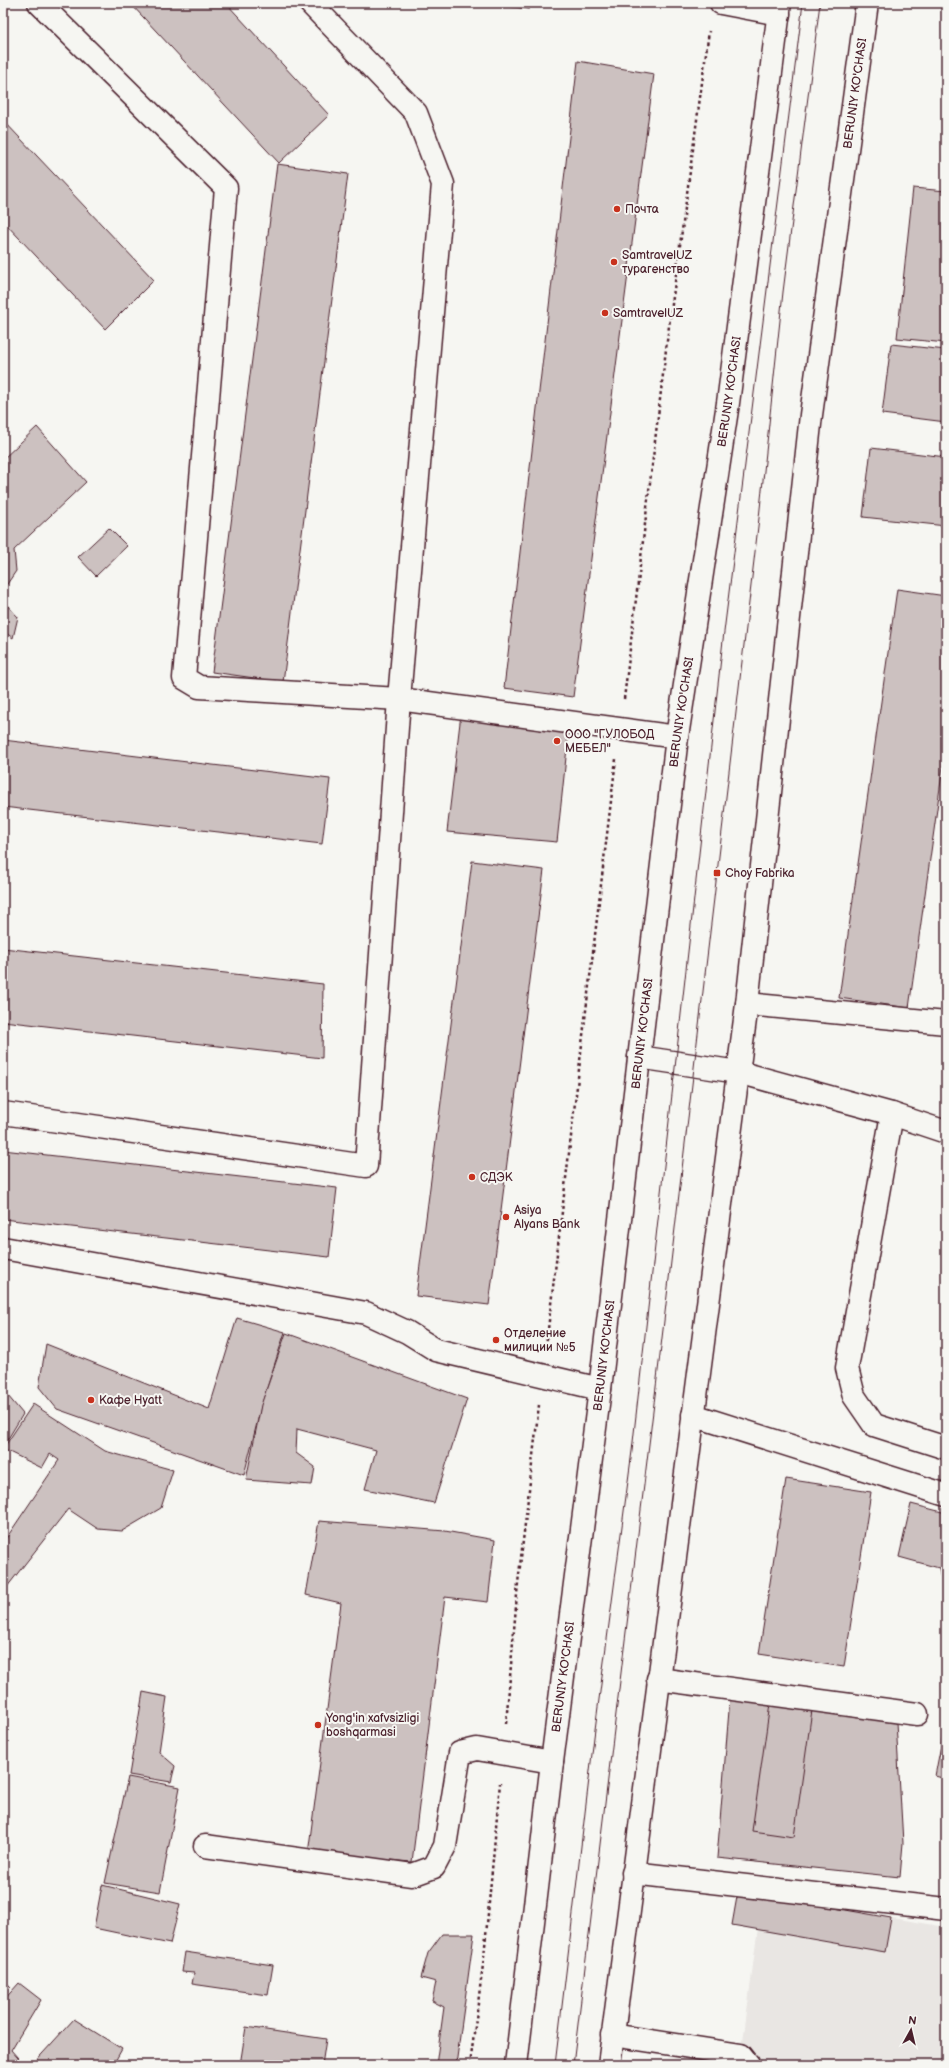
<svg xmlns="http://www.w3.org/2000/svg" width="949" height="2068" font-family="'Balsamiq Sans',sans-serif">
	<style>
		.built { fill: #e9e6e3 }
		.building { fill: #ccc1c0; stroke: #4a1f2b }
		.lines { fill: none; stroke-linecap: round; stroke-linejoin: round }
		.minor-casing { stroke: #4a1f2b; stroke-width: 25 }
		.major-casing { stroke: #4a1f2b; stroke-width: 25 }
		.path { stroke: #4a1f2b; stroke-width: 2.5; stroke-dasharray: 3 3; stroke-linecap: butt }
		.minor { stroke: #f6f6f2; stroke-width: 22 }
		.major { stroke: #f6f6f2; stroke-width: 22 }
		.tram { stroke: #4a1f2b; stroke-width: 1 }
		.poi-dot { fill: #c8321e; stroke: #f6f6f2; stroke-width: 1.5 }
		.labels { text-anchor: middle; stroke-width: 4; stroke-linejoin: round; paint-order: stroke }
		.street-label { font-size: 12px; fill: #4a1f2b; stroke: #f6f6f2 }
		.poi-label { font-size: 12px; fill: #4a1f2b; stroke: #f6f6f2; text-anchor: start }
	</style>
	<rect width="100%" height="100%" fill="#f6f6f2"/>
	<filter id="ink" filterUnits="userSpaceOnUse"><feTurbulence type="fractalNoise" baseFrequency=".025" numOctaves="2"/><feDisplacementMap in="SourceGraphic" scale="8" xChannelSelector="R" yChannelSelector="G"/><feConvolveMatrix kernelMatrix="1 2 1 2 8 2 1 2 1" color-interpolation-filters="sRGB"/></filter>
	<g filter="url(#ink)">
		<path class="built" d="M762 1896 946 1927V2065H740Z"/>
		<g class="building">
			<path d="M130 3H226L329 115 279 163Z"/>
			<path d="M484 3H529V9Z"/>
			<path d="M578 61 654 74 573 697 504 688Z"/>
			<path d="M3 120 154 280 105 329 3 221Z"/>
			<path d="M277 164 348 174 283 682 212 672Z"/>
			<path d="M913 188 946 191V343L897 338Z"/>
			<path d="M891 344 946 350V422L882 414Z"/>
			<path d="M37 427 86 482 14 550 16 571 3 590V459Z"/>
			<path d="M871 448 946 457V526L863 517Z"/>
			<path d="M109 528 127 546 96 576 78 557Z"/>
			<path d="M897 589 946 596V745L909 1008 839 998Z"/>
			<path d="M3 601 18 617 13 638 3 631Z"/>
			<path d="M461 714 569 729 557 842 447 832Z"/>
			<path d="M3 740 330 779 322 844 3 807Z"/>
			<path d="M472 861 544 870 489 1305 416 1296Z"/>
			<path d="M3 948 323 984 322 1058 3 1021Z"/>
			<path d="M3 1150 337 1188 329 1257 3 1219Z"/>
			<path d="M237 1318 285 1332 262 1403 244 1475 57 1409 39 1387 46 1344 209 1409Z"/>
			<path d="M286 1333 467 1399 434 1503 365 1489 376 1450 297 1429 296 1453 315 1467 312 1485 246 1480 261 1405Z"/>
			<path d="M3 1390 23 1414 3 1447Z"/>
			<path d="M33 1404 105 1451 173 1470 161 1508 122 1531 98 1529 68 1509 3 1592V1543L59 1460 50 1454 42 1468 3 1449Z"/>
			<path d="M786 1479 871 1492 844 1667 759 1654Z"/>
			<path d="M911 1504 946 1513V1598H944L939 1568 899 1557Z"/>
			<path d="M319 1521 445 1531 495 1540 488 1602 445 1597 412 1862 308 1854 341 1603 306 1595Z"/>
			<path d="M143 1692 167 1697 159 1752 175 1766 171 1782 129 1775Z"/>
			<path d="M730 1698 896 1722 903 1843 900 1877 717 1858Z"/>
			<path d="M770 1704 812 1710 794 1837 752 1831Z"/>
			<path d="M946 1719V1779L935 1776Z"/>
			<path d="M128 1777 180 1787 160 1892 105 1883Z"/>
			<path d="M102 1885 180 1904 170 1944 94 1928Z"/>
			<path d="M738 1891 891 1918 885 1952 732 1925Z"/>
			<path d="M442 1934H474L456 2065H436L444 2007 432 2001 436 1982 421 1978 428 1953Z"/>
			<path d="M185 1952 273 1965 268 1995 192 1984 194 1973 182 1972Z"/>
			<path d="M3 1979 11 1987 3 1995Z"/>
			<path d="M19 1983 41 2000 11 2050 24 2065H3V2001Z"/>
			<path d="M74 2019 122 2049 113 2065H32Z"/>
			<path d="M246 2027 326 2039 322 2065H240Z"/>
		</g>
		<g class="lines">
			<g class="minor-casing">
				<g id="minor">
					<path d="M39 3 226 188 184 678 199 687 399 699 677 737"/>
					<path d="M721 3 779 14"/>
					<path d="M747 1004 946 1023"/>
					<path d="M639 1057 738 1072 892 1114 946 1132"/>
					<path d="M3 1113 366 1166 399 699 443 184 416 113 310 3"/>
					<path d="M892 1114 847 1368 854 1396 874 1425 946 1448"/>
					<path d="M3 1248 366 1313 407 1332 436 1350 600 1389"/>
					<path d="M693 1415 946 1495"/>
					<path d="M658 1679 917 1714"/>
					<path d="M205 1846 412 1875 434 1867 445 1846 460 1753 477 1749 552 1762"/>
					<path d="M633 1873 946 1909"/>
					<path d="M612 2035 741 2055 749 2065"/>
				</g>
			</g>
			<g class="major-casing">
				<g id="major">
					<path id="s1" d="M516 2065 552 1762 600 1389 677 737 728 403 780 3"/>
					<path id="s2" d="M609 2065 747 1004 811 415 867 3"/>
				</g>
			</g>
			<g class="path">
				<path d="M624 699 667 341 709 31"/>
				<path d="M546 1346 616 759"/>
				<path d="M506 1724 518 1583 539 1405"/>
				<path d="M470 2065 484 1957 500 1783"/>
			</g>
			<use href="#minor" class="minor"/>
			<use href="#major" class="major"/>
			<g class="tram">
				<path d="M555 2065 594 1737 632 1451 723 640 803 3"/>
				<path d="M573 2065 662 1338 759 518 783 292 820 3"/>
			</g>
		</g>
	</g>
	<g class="poi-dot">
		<circle cx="617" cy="209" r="4"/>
		<circle cx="614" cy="262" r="4"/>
		<circle cx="605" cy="313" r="4"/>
		<circle cx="557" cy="741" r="4"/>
		<rect x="713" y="869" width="8" height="8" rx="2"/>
		<circle cx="472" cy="1177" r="4"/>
		<circle cx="506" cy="1217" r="4"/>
		<circle cx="496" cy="1340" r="4"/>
		<circle cx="91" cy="1400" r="4"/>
		<circle cx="318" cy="1725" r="4"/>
	</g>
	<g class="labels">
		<g class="street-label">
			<text dy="4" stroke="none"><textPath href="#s2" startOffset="1987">BERUNIY KO'CHASI</textPath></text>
			<text dy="4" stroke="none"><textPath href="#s1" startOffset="1687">BERUNIY KO'CHASI</textPath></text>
			<text dy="4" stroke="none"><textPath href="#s1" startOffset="1363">BERUNIY KO'CHASI</textPath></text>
			<text dy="4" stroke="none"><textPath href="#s1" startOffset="1039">BERUNIY KO'CHASI</textPath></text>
			<text dy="4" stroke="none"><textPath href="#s1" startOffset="715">BERUNIY KO'CHASI</textPath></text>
			<text dy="4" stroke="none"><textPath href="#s1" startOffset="391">BERUNIY KO'CHASI</textPath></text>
		</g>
		<g class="poi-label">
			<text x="625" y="213">Почта</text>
			<text x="622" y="259">SamtravelUZ<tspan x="622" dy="14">турагенство</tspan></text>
			<text x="613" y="317">SamtravelUZ</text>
			<text x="565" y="738">ООО "ГУЛОБОД<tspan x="565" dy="14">МЕБЕЛ"</tspan></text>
			<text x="725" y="877">Choy Fabrika</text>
			<text x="480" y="1181">СДЭК</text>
			<text x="514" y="1214">Asiya<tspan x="514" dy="14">Alyans Bank</tspan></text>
			<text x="504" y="1337">Отделение<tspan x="504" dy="14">милиции №5</tspan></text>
			<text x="99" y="1404">Кафе Hyatt</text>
			<text x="326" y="1722">Yong'in xafvsizligi<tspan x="326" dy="14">boshqarmasi</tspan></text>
		</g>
	</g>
	<rect width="949" height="2068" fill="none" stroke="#f6f6f2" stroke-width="16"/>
	<rect x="8" y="8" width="933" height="2052" fill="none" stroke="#4a1f2b" stroke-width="1.5" filter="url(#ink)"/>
	<g transform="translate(911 2030) rotate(8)" stroke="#f6f6f2" stroke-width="3" paint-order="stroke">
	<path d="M0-3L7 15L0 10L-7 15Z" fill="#4a1f2b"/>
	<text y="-6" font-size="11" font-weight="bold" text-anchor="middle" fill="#4a1f2b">N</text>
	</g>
</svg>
